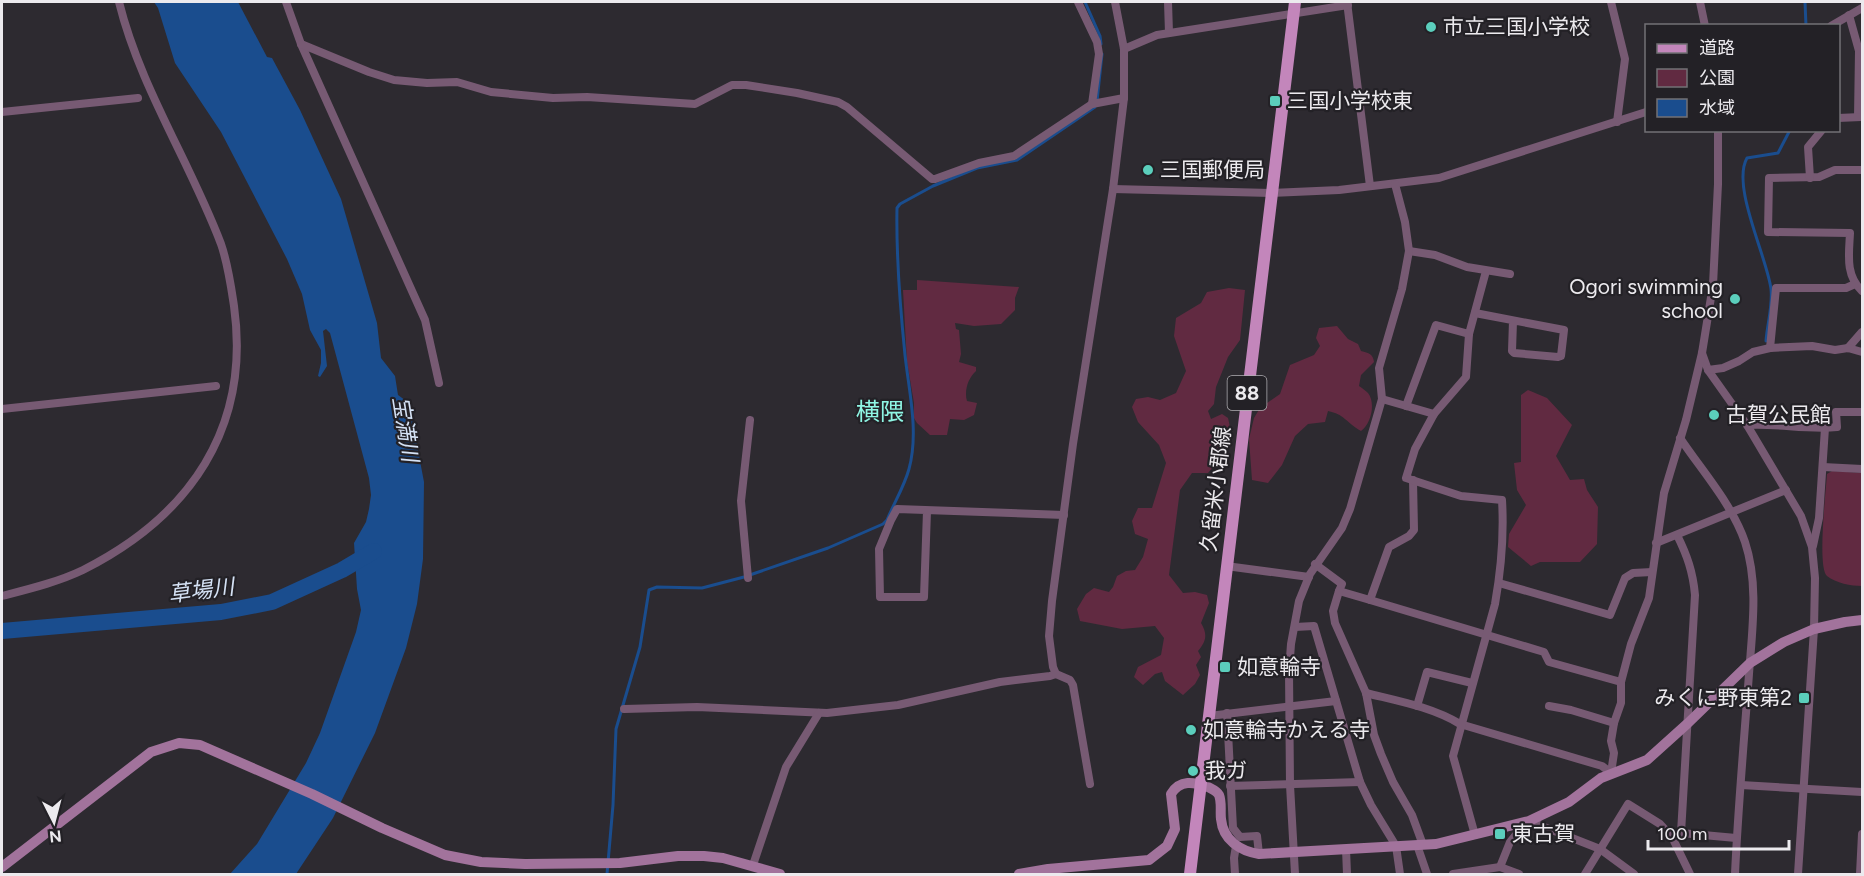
<svg xmlns="http://www.w3.org/2000/svg" width="1864" height="876" font-family="Figtree,'Noto Sans JP',sans-serif">
	<style>
		.green { fill: #612a41 }
		.water { fill: #1a4d8e }
		.lines { fill: none; stroke-linecap: round; stroke-linejoin: round }
		.stream { stroke: #1a4d8e; stroke-width: 3 }
		.river { stroke: #1a4d8e; stroke-width: 16 }
		.street { stroke: #775a73; stroke-width: 8 }
		.secondary { stroke: #a2739c; stroke-width: 10 }
		.primary { stroke: #c386bb; stroke-width: 12 }
		.poi-dot { fill: #5bcebc; stroke: #232126; stroke-width: 2 }
		.labels { text-anchor: middle; stroke-width: 4.5; stroke-linejoin: round; paint-order: stroke }
		.shield { fill: #232126; stroke: #b0aeb2; stroke-width: 1.5 }
		.shield-label { font-size: 20px; font-weight: bold; fill: #eceaee }
		.poi-label { font-size: 21px; fill: #eceaee; stroke: #232126; text-anchor: start }
		.street-label { font-size: 21px; fill: #eceaee; stroke: #232126 }
		.water-label { font-size: 22px; font-style: italic; fill: #d5e2f5; stroke: #232126 }
		.quarter-label { font-size: 24px; fill: #8ff6e4; stroke: #232126 }
	</style>
	<rect width="100%" height="100%" fill="#2d2a30"/>
	<g class="green">
		<path d="M917 280 1019 287 1015 298V310L1001 324 974 326 955 323 956 329 959 330 961 354 959 362 976 367V371C968 378 964 391 967 401L977 403 974 415 964 420 950 419 947 435H930L917 423 914 418V403L907 362 903 290H917Z"/>
		<path d="M1229 288 1245 290 1240 340 1228 357 1216 387 1214 404 1208 411 1211 419 1222 414 1228 418 1230 427 1218 449 1216 463 1208 473H1192L1180 490 1169 575 1183 593 1195 592 1207 595 1209 603 1201 623C1208 635 1206 641 1198 651L1201 657 1196 665 1200 675 1195 684 1183 695 1165 681 1162 672 1155 674 1143 685 1134 677 1138 667 1161 655 1164 638 1155 626 1122 629 1080 621 1077 609 1086 594 1094 588 1109 592 1113 587 1117 576 1126 571 1135 570 1143 557 1148 539 1135 534 1132 521 1138 508H1152L1166 463 1159 445 1138 422 1132 407 1136 399 1148 397 1160 400 1176 393 1186 371 1174 336 1176 318 1201 303 1207 292Z"/>
		<path d="M1337 326 1348 339 1358 344 1361 351C1369 353 1373 354 1374 362L1361 375 1359 386C1362 388 1365 390 1368 393 1376 403 1371 424 1361 431 1347 423 1344 414 1328 411L1325 422 1308 424 1295 436 1282 465 1268 483 1252 480 1249 439 1254 418 1260 408 1280 394 1290 365 1314 355 1320 346 1316 338 1319 328Z"/>
		<path d="M1528 390 1547 398 1572 425 1556 456 1570 480 1584 479 1587 490 1598 507 1597 544 1580 562H1540L1531 566 1508 547 1509 534 1526 505 1517 490 1514 463 1521 462V395Z"/>
		<path d="M1832 471 1862 473V586C1851 586 1836 583 1827 576 1817 567 1826 491 1827 474Z"/>
	</g>
	<path class="water" d="M154 2H238L267 57 272 58 300 110 341 199 377 323 381 358 395 376 398 395 409 403 424 482 423 559 417 604 406 648 375 733 333 818 296 874H230L257 844 306 763 320 733 356 632 361 610 357 589 354 543 366 522 369 509 371 495 369 478 330 333 326 329 323 331 327 366 320 377 318 376 321 363V350L310 330 302 294 287 259 221 132 175 63 158 8Z"/>
	<g class="lines">
		<g class="stream">
			<path d="M1085 2 1100 36 1101 44"/>
			<path d="M1805 2 1806 26"/>
			<path d="M1097 101 1102 54"/>
			<path d="M1766 341C1767 325 1773 305 1771 289 1767 257 1731 186 1747 158L1778 153 1790 130"/>
			<path d="M607 874 613 805 616 729 640 647 649 590 657 587 702 588 744 577 828 548 883 524 887 520C894 503 904 487 909 469 919 432 909 392 905 355 900 306 896 257 897 208L900 204 933 186 977 168 1017 160 1095 107"/>
		</g>
		<path class="river" d="M2 631 221 612 272 602 342 570 374 551"/>
		<g class="street">
			<path d="M286 2 301 44 425 320 439 383"/>
			<path d="M1078 2 1097 42 1099 54 1092 104"/>
			<path d="M1168 2 1169 33"/>
			<path d="M1347 2 1370 186"/>
			<path d="M1611 2 1625 59 1617 122"/>
			<path d="M1700 2 1705 26"/>
			<path d="M1849 15 1859 51 1858 117"/>
			<path d="M1831 26 1862 8"/>
			<path d="M301 44 369 72 394 80 427 83 457 82 491 92 553 98 587 97 695 104 732 85H746L797 93 838 102 847 107 932 179H935L979 163 1014 156 1092 104 1124 98"/>
			<path d="M1124 49 1157 35 1348 5"/>
			<path d="M2 112 138 98"/>
			<path d="M1838 118 1861 117"/>
			<path d="M1862 170H1835L1819 177 1769 178 1768 232 1850 233C1849 254 1845 275 1862 291"/>
			<path d="M1810 178 1808 147 1822 130"/>
			<path d="M1113 189 1271 193 1339 190 1439 178 1646 112"/>
			<path d="M1409 251 1435 255 1467 267 1510 274"/>
			<path d="M1475 313 1564 330 1561 356 1558 357 1514 353 1512 351 1513 321"/>
			<path d="M1770 348 1776 288H1846L1855 284"/>
			<path d="M1848 348 1862 332"/>
			<path d="M1702 353 1708 370 1747 425 1801 516 1812 547 1815 578 1814 629 1798 874"/>
			<path d="M1708 370 1723 368 1739 361 1753 352 1770 348 1812 346 1835 350 1848 348 1862 352"/>
			<path d="M1382 399 1434 414"/>
			<path d="M1406 406 1436 325 1469 334"/>
			<path d="M2 409 216 386"/>
			<path d="M1747 425C1777 423 1807 430 1837 427L1836 412H1862"/>
			<path d="M1680 438C1702 471 1732 504 1745 542 1759 584 1752 631 1749 674 1744 741 1738 808 1735 874"/>
			<path d="M1823 467 1862 469"/>
			<path d="M1413 480 1414 530 1409 536 1389 547 1370 600 1544 652 1549 662 1621 682"/>
			<path d="M927 511 924 597H880L879 549 891 520 897 509 1064 515"/>
			<path d="M1677 535C1687 555 1693 572 1695 595L1681 833 1672 837 1690 874"/>
			<path d="M1656 543 1786 490"/>
			<path d="M1813 546 1819 518 1825 428"/>
			<path d="M1315 564 1342 584 1339 591 1370 600"/>
			<path d="M1226 566 1309 577"/>
			<path d="M748 578 741 501 750 420"/>
			<path d="M1499 583 1610 615 1625 578 1633 573 1652 572"/>
			<path d="M1339 591 1333 611 1335 623 1366 693 1374 735 1381 754 1393 782 1412 815 1423 845"/>
			<path d="M2 596C29 589 58 582 83 570 190 516 251 428 234 306 231 286 228 264 221 244 190 162 140 87 119 2"/>
			<path d="M1295 627 1314 626 1360 782 1371 805 1396 846 1400 874"/>
			<path d="M1366 693C1398 701 1432 707 1460 724L1602 766 1611 773"/>
			<path d="M1417 706 1427 672 1472 683"/>
			<path d="M1549 706 1571 710 1614 723"/>
			<path d="M624 709 697 707 827 713 898 705 1000 682 1050 676 1056 674"/>
			<path d="M1227 713 1233 828 1240 837 1257 836 1259 854"/>
			<path d="M1209 716 1336 701"/>
			<path d="M1611 773 1614 753 1611 741 1614 723 1621 703V682L1631 644 1649 598 1664 493 1686 420 1702 353 1713 285 1718 184V130"/>
			<path d="M1090 784 1073 685 1070 680 1056 674 1053 667 1049 636 1052 601 1073 444 1113 189 1124 98V49L1115 2"/>
			<path d="M1741 785 1862 792"/>
			<path d="M1230 786 1360 782"/>
			<path d="M1529 821 1600 849 1634 874"/>
			<path d="M1681 833 1736 838"/>
			<path d="M1475 835 1453 756 1495 604C1501 570 1504 533 1502 500L1461 496 1406 478 1415 449 1434 414 1466 377 1469 334 1486 271"/>
			<path d="M1417 845 1427 874"/>
			<path d="M1346 849 1347 874"/>
			<path d="M753 865 786 767 819 713"/>
			<path d="M1235 874 1234 858 1236 846"/>
			<path d="M1295 874 1290 785 1289 672 1291 644 1299 601 1310 574 1342 528 1350 509 1382 399 1379 368 1402 289 1409 251 1405 222 1395 184"/>
			<path d="M1453 874 1500 867"/>
			<path d="M1519 874 1500 867 1510 842 1519 831 1521 823"/>
			<path d="M1585 874 1628 804 1660 824 1672 837"/>
			<path d="M1860 874 1862 834"/>
		</g>
		<g class="secondary">
			<path d="M2 867 151 752 179 743 200 745 312 794 382 828 445 855 481 862 525 864 620 863 678 856H704L723 858 780 874"/>
			<path d="M1019 874 1048 869 1149 860 1167 846 1175 829 1171 794C1180 779 1194 782 1208 787 1212 789 1217 791 1219 795 1222 802 1220 812 1221 819 1223 840 1240 851 1259 854L1436 844 1529 821 1569 802 1601 778 1647 760 1687 724 1750 663 1784 642 1814 629 1845 622 1862 620"/>
		</g>
		<path class="primary" d="M1190 874 1295 2"/>
	</g>
	<g class="poi-dot">
		<circle cx="1431" cy="27" r="6"/>
		<rect x="1269" y="95" width="12" height="12" rx="3"/>
		<circle cx="1148" cy="170" r="6"/>
		<circle cx="1735" cy="299" r="6"/>
		<circle cx="1714" cy="415" r="6"/>
		<rect x="1219" y="661" width="12" height="12" rx="3"/>
		<rect x="1798" y="692" width="12" height="12" rx="3"/>
		<circle cx="1191" cy="730" r="6"/>
		<circle cx="1193" cy="771" r="6"/>
		<rect x="1494" y="828" width="12" height="12" rx="3"/>
	</g>
	<g class="labels">
		<rect class="shield" x="1227.5" y="376" width="39" height="34" rx="4.5"/>
		<g class="shield-label">
			<text x="1247" y="400">88</text>
		</g>
		<g class="poi-label">
			<text x="1443" y="34">市立三国小学校</text>
			<text x="1287" y="108">三国小学校東</text>
			<text x="1160" y="177">三国郵便局</text>
			<text x="1723" y="294" text-anchor="end">Ogori swimming<tspan x="1723" dy="24">school</tspan></text>
			<text x="1726" y="422">古賀公民館</text>
			<text x="1237" y="674">如意輪寺</text>
			<text x="1792" y="705" text-anchor="end">みくに野東第2</text>
			<text x="1203" y="737">如意輪寺かえる寺</text>
			<text x="1205" y="778">我ガ</text>
			<text x="1512" y="841">東古賀</text>
		</g>
		<g class="street-label">
			<text transform="translate(1216 489) rotate(-83)" y="7">久留米小郡線</text>
		</g>
		<g class="water-label">
			<text transform="translate(406 429) rotate(81)" y="8">宝満川</text>
			<text transform="translate(201 590) rotate(-7)" y="8">草場川</text>
		</g>
		<g class="quarter-label">
			<text x="880" y="420">横隈</text>
		</g>
	</g>
	<rect width="1864" height="876" fill="none" stroke="#eceaee" stroke-width="6"/>
	<rect x="1645" y="24" width="195" height="108" fill="#232126" stroke="#737176" stroke-width="1.5"/>
	<rect x="1657" y="44" width="30" height="9" fill="#c386bb" stroke="#737176" stroke-width="1.5"/>
	<text x="1699" y="54" font-size="18" fill="#eceaee">道路</text>
	<rect x="1657" y="69" width="30" height="18" fill="#612a41" stroke="#737176" stroke-width="1.5"/>
	<text x="1699" y="84" font-size="18" fill="#eceaee">公園</text>
	<rect x="1657" y="99" width="30" height="18" fill="#1a4d8e" stroke="#737176" stroke-width="1.5"/>
	<text x="1699" y="114" font-size="18" fill="#eceaee">水域</text>
	<g transform="translate(54 822) rotate(174)" stroke="#232126" stroke-width="4.5" paint-order="stroke">
	<path d="M0-4.5L10 22L0 15L-10 22Z" fill="#eceaee"/>
	<text y="-9" font-size="16" font-weight="bold" text-anchor="middle" fill="#eceaee">N</text>
	</g>
	<path d="M1648 840v9h141v-9" fill="none" stroke="#eceaee" stroke-width="3"/>
	<text x="1657" y="840" font-size="18" fill="#eceaee" stroke="#232126" stroke-width="4.5" paint-order="stroke">100 m</text>
</svg>
